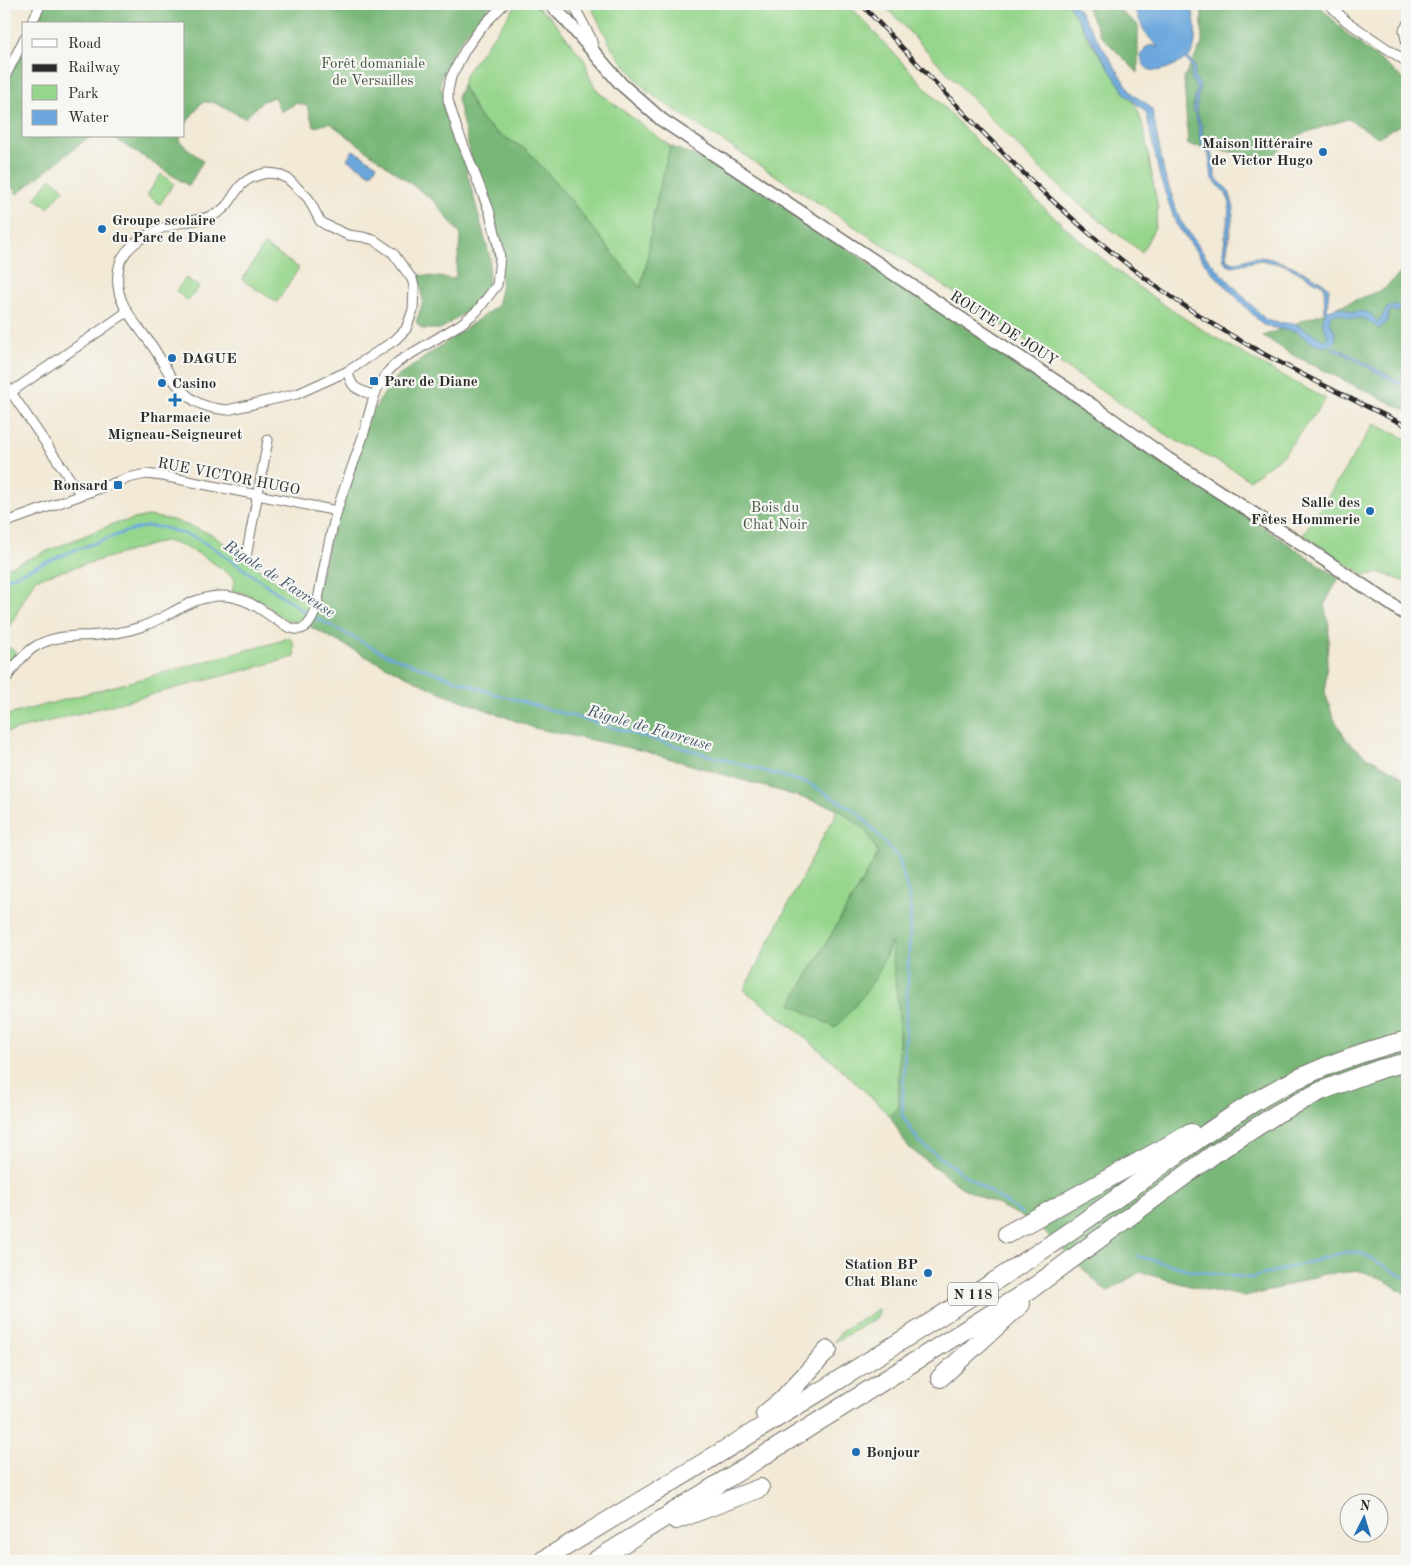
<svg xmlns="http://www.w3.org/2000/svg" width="1411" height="1565" font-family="'Old Standard TT',serif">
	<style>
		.green { fill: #96d68c; stroke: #60805c }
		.forest { fill: #78b778; stroke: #527152 }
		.water { fill: #6ca8dd; stroke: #4c6a84 }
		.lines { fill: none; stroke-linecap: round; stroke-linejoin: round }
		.stream { stroke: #6ca8dd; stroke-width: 2.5 }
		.street-casing { stroke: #716e67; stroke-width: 11 }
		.secondary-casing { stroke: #716e67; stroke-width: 15 }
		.highway-casing { stroke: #716e67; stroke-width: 20 }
		.street { stroke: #fff; stroke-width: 9 }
		.secondary { stroke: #fff; stroke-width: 12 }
		.highway { stroke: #fff; stroke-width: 18 }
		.rail-casing { stroke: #2b2b2b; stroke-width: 4.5 }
		.rail { stroke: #f6f6f2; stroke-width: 2.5; stroke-dasharray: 8; stroke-linecap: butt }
		.poi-dot { fill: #1f6fb2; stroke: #f6f6f2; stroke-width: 2 }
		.labels { text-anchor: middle; stroke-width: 4.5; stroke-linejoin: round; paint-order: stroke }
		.shield { fill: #f6f6f2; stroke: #686867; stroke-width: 1 }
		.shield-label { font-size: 14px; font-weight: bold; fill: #2b2b2b }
		.park-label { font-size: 15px; fill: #465643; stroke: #f6f6f2 }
		.poi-label { font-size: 15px; font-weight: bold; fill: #2b2b2b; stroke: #f6f6f2; text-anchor: start }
		.street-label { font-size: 15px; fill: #2b2b2b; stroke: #f6f6f2 }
		.water-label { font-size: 16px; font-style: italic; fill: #425769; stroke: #f6f6f2 }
	</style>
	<rect width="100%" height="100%" fill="#f6f6f2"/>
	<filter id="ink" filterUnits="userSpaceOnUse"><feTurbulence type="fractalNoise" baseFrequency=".02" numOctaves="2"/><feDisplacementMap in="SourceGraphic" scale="10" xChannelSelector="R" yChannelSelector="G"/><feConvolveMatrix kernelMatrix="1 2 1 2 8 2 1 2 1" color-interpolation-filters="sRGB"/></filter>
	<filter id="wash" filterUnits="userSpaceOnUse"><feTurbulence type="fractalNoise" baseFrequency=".0096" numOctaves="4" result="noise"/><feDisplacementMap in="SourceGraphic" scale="20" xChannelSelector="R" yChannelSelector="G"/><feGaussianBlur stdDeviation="1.12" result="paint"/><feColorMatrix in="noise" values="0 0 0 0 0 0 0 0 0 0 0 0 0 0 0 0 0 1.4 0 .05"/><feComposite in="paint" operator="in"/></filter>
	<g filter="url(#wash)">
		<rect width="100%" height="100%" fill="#f2e9d6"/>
		<g class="green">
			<path d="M517 4H533L550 17 585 61 589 76 597 91 670 146 654 212 646 267 640 288 569 198 527 150 497 133 480 118 462 85 466 73Z"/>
			<path d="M590 4H848C937 99 1024 200 1128 279 1190 326 1257 363 1326 399L1283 455 1249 480 1236 471 1175 440 869 236 673 109 647 91 613 50Z"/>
			<path d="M883 4H1070L1089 40 1137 108 1143 126 1158 209 1155 227 1142 252C1113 231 1084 210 1058 185 997 128 941 65 883 4Z"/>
			<path d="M161 174 174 183 160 204 147 195Z"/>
			<path d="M51 178 64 189 48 208 35 198Z"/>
			<path d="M264 245 299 268 277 302 242 280Z"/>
			<path d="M186 278 199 287 188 301 176 291Z"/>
			<path d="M1374 424 1407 439V582L1381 573 1364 575 1303 535Z"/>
			<path d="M148 516 173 520 211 534 311 606C312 615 308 619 301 624L300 622C284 624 271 607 259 600 250 595 242 592 232 591L235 578C212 562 192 546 164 541L35 579 4 637V569L113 524Z"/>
			<path d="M288 637C295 641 294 649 295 657L4 733V716L281 641Z"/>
			<path d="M4 645 17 652 4 670Z"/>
			<path d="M837 808 867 830 878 854 791 1004 887 955 891 940 899 1014V1107L890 1116C845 1070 796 1028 744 990L826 831 834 819Z"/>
			<path d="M877 1309 879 1310 877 1318 834 1342C841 1325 865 1321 877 1309Z"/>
		</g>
		<g class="forest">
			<path d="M46 4H492C472 27 445 53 440 84L464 161 490 258 488 284 472 307 441 329H422L416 322 423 302 419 275 455 279 461 235 434 201 330 123 314 127 307 106 296 103 281 112 274 97 263 101 245 118 213 102H202L184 126V24H36Z"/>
			<path d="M1085 4H1112L1138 25V73L1101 36Z"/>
			<path d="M1202 4H1318L1347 34 1407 82V121L1378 137 1348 119 1301 134 1269 158 1188 145 1184 77 1202 44Z"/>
			<path d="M24 48V136H94L85 140 17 194 4 177V87Z"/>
			<path d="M462 85 480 118 497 133 527 150 569 198 640 288 646 267 654 212 670 146 730 170 1339 578 1324 605 1329 626 1325 692 1333 717 1346 739 1364 755 1394 771 1407 781V1295L1383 1279 1361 1271 1324 1274 1266 1292 1245 1296 1201 1289 1140 1272 1107 1292 1035 1223 961 1187 908 1147 890 1116 899 1107V1014L891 942C886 952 883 964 877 975 866 994 850 1012 835 1028L791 1004 878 854 866 830 837 808 644 751 534 728 435 690 369 658 309 626 333 526 369 417 393 380 497 306 502 285 457 98Z"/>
			<path d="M111 136H181L179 141 203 161 189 186Z"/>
			<path d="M1407 267V411L1293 355 1263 336 1384 289Z"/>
		</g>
		<g class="water">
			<path d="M1068 4H1075L1133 95 1147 104 1152 110 1164 173 1180 220 1206 257 1265 319 1272 322 1296 324 1322 339 1325 340 1328 337 1322 321 1325 314 1324 286 1285 265 1260 260 1233 266 1227 264 1224 261 1223 252 1230 203 1226 194 1212 178 1209 155 1200 142 1198 124 1193 108 1197 89 1191 78 1192 67 1186 59C1173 66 1145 83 1141 56L1146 47 1152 45 1159 48 1145 33 1134 7 1129 4H1191C1195 18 1200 46 1188 58L1195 65V78L1200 86 1196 110 1202 127 1203 140 1213 156 1216 178 1229 191 1234 208 1226 256 1228 261C1239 265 1248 257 1258 257 1276 257 1314 274 1327 286L1329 289 1327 308 1328 310 1339 307 1352 312 1364 311 1371 314 1377 322C1386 316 1383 305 1396 305L1400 309 1396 313 1393 310 1389 312 1387 322 1379 329 1363 318 1350 319 1341 314H1333C1325 322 1333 324 1335 332 1337 337 1335 341 1334 344L1324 347 1311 342 1297 332 1274 328 1263 325 1210 270 1176 224 1160 178 1146 112 1126 95Z"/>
			<path d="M353 150 377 165 371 174 347 159Z"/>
			<path d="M1336 347 1407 385V389L1345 355 1333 350 1332 348Z"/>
		</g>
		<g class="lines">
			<g class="stream">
				<path d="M4 580 70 552 128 531 148 526 165 528 194 537 215 549 305 612 387 655 495 694 810 784 858 813 899 858 911 905 902 1115 919 1142 959 1171 1021 1213"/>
				<path d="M1137 1256 1194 1271 1251 1278 1346 1252 1361 1253 1407 1279"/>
			</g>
		</g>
	</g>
	<g filter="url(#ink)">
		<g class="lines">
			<g class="street-casing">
				<g id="street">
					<path d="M573 4 591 38 594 50"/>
					<path d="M1329 4 1346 21 1407 62"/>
					<path d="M31 24 41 4"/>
					<path d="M1407 25 1404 30 1407 44"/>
					<path d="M4 79 24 39"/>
					<path d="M267 173 277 174 288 179 308 198 320 221 326 225 348 235 363 237 374 240 393 253 412 279 414 286 413 310 406 329 395 340 348 371 297 394 227 410C217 409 204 407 195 401 176 389 166 368 155 350 139 325 114 306 118 273 119 268 119 263 122 258 133 239 158 228 179 223 191 220 204 220 216 214 239 201 230 180 267 173Z"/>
					<path d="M348 371C351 389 357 389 373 395"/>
					<path d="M4 382 81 495"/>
					<path d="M4 397 127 312"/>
					<path d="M4 523 128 478 146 474 163 476 337 511"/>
					<path d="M246 557 268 440"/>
					<path d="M4 682C13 668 22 655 36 646 57 634 77 637 99 635 112 634 125 632 137 628 167 620 191 594 225 596 237 597 247 601 257 607 280 620 305 651 317 605 323 574 328 541 337 511 344 487 354 463 362 439 372 409 372 382 399 361L461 324 477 311 497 285 500 258 498 244 489 210 457 129 448 100V91L451 77 465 50 480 29 504 4"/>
				</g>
			</g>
			<g class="secondary-casing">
				<path id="secondary" d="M550 4 567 21 621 84 662 120 1093 406 1168 459 1301 544 1407 615"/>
			</g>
			<g class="highway-casing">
				<g id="highway">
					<path d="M1007 1234 1191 1133"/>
					<path d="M940 1378 1021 1304"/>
					<path d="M765 1414 781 1401 828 1350"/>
					<path d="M676 1520 760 1488"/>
					<path d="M542 1561C701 1464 862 1368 1018 1266 1068 1234 1116 1199 1164 1164 1201 1137 1238 1110 1279 1088 1320 1067 1363 1051 1407 1040"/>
					<path d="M595 1561 1034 1287 1214 1154 1278 1113 1321 1091 1347 1081 1380 1069 1407 1062"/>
				</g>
			</g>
			<use href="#street" class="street"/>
			<use href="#secondary" class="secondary"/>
			<use href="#highway" class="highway"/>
			<g class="rail-casing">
				<path id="rail" d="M861 4C948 95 1032 191 1132 268 1216 334 1311 380 1407 426"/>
			</g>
			<use href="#rail" class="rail"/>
		</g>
	</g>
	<g class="poi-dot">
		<circle cx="1323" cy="152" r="5"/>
		<circle cx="102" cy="229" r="5"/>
		<circle cx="172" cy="358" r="5"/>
		<rect x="369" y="376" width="10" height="10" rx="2.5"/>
		<circle cx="162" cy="383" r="5"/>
		<path d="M172.5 392.5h5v5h5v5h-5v5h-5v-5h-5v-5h5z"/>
		<rect x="113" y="480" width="10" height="10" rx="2.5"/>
		<circle cx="1370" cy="511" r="5"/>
		<circle cx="928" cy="1273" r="5"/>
		<circle cx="856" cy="1452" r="5"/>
	</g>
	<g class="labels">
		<rect class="shield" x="948" y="1282.5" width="50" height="23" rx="4"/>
		<g class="shield-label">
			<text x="973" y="1299">N 118</text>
		</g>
		<g class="park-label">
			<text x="373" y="68">Forêt domaniale<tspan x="373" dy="17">de Versailles</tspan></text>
			<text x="775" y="512">Bois du<tspan x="775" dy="17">Chat Noir</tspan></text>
		</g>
		<g class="poi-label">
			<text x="1313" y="148" text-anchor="end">Maison littéraire<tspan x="1313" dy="17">de Victor Hugo</tspan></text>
			<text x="112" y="225">Groupe scolaire<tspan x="112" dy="17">du Parc de Diane</tspan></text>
			<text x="182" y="363">DAGUE</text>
			<text x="384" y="386">Parc de Diane</text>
			<text x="172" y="388">Casino</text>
			<text x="175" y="422" text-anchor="middle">Pharmacie<tspan x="175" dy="17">Migneau-Seigneuret</tspan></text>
			<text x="108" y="490" text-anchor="end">Ronsard</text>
			<text x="1360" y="507" text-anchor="end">Salle des<tspan x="1360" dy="17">Fêtes Hommerie</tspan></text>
			<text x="918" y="1269" text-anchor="end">Station BP<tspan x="918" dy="17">Chat Blanc</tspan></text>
			<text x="866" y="1457">Bonjour</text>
		</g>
		<g class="street-label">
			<text transform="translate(1004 328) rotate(33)" y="5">ROUTE DE JOUY</text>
			<text transform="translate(229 476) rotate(11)" y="5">RUE VICTOR HUGO</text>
		</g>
		<g class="water-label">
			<text transform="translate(280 578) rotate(33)" y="6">Rigole de Favreuse</text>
			<text transform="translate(650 727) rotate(16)" y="6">Rigole de Favreuse</text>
		</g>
	</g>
	<rect width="1411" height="1565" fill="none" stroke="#f6f6f2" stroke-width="20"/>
	<rect x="22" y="22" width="162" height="115" fill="#f6f6f2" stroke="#a5a5a2"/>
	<rect x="32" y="39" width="25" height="8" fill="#ffffff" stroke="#a5a5a2"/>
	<text x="68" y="48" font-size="15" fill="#2b2b2b">Road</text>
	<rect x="32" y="64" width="25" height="8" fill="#2b2b2b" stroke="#a5a5a2"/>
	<text x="68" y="72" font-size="15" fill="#2b2b2b">Railway</text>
	<rect x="32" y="85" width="25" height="15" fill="#96d68c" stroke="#a5a5a2"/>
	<text x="68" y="98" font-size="15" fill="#2b2b2b">Park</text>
	<rect x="32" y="110" width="25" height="15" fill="#6ca8dd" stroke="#a5a5a2"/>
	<text x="68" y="122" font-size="15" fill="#2b2b2b">Water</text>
	<g transform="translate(1364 1518) rotate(5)"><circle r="24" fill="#f6f6f2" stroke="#a5a5a2"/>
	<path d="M0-4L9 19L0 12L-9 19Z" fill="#1f6fb2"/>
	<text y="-8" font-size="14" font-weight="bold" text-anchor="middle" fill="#2b2b2b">N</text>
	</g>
</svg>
